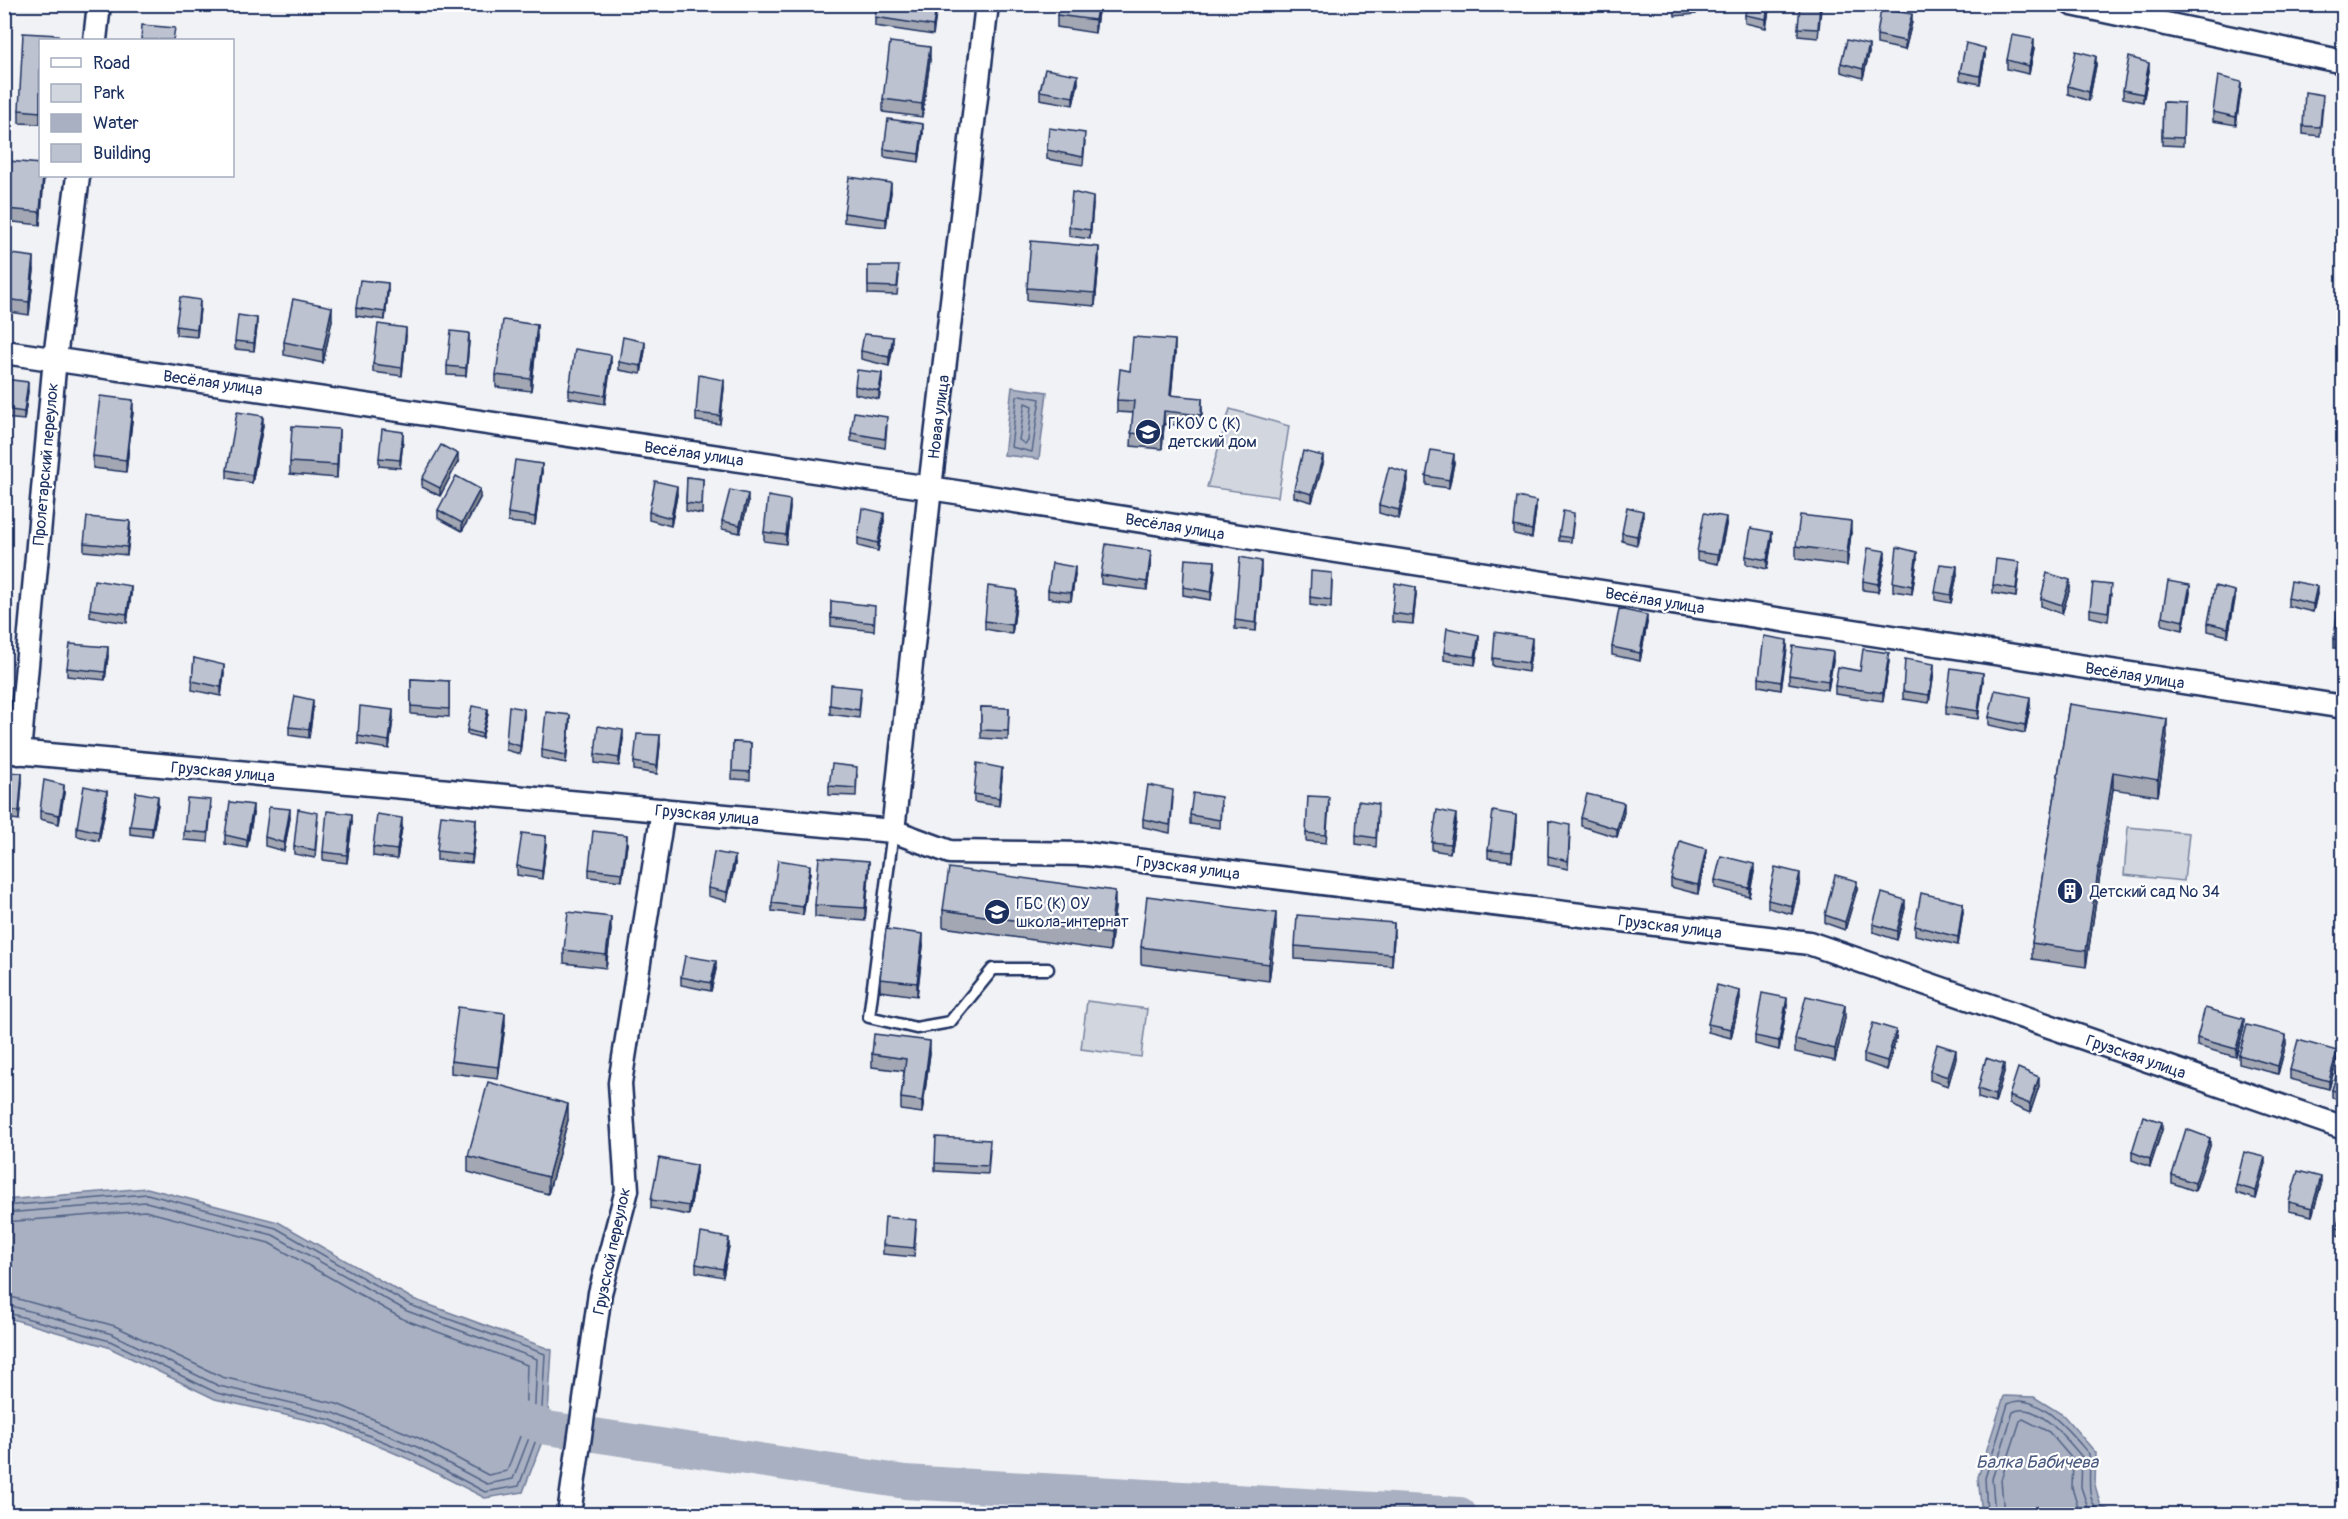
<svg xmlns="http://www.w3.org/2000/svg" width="2348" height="1519" font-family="Pangolin,sans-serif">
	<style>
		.green { fill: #d2d6df; stroke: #76829e; stroke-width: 1.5 }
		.water { fill: #a8b0c2; stroke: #707c9a; stroke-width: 1.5 }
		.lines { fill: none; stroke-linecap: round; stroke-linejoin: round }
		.shore { stroke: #536386; stroke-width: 1.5 }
		.river { stroke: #a8b0c2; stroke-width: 34 }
		.lane-casing { stroke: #1b2f5e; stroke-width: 15 }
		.street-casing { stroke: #1b2f5e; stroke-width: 27 }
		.lane { stroke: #fff; stroke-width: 10 }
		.street { stroke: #fff; stroke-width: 22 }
		.wall { fill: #a2a7b3; stroke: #1b2f5e; stroke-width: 1.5 }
		.shaded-wall { fill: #848892; stroke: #1b2f5e; stroke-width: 1.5 }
		.building { fill: #bcc2d0; stroke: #1b2f5e; stroke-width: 1.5 }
		.labels { text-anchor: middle; stroke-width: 4.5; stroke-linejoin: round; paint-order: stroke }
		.street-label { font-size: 16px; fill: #1b2f5e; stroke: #fff }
		.poi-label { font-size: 16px; fill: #1b2f5e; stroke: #fff; text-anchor: start }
		.water-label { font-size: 18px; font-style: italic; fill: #4c5c81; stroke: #fff }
	</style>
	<rect width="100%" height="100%" fill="#f1f2f5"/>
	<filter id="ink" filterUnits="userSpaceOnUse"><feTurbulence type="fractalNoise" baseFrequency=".0167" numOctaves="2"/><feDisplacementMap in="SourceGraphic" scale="12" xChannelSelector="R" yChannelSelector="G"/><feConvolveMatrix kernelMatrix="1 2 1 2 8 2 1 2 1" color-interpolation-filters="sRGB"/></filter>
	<g filter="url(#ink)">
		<g class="green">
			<path d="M1230 409 1289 426 1278 497 1207 487Z"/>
			<path d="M2128 827 2189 833 2184 881 2124 875Z"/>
			<path d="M1087 1001 1147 1009 1141 1057 1081 1049Z"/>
		</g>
		<g class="water">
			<path d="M1012 387 1047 392 1039 459 1004 455Z"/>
			<path d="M147 1188 278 1222 413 1299 552 1350 547 1428 523 1492 485 1498 411 1460 329 1425 215 1399 108 1347 5 1317V1200Z"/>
			<path d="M2004 1396 2034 1397 2063 1415 2096 1453 2095 1485 2101 1507 2121 1514H1982L1978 1477Z"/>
		</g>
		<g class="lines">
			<g class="shore">
				<path d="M1020 395 1040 399 1032 452 1011 447 1017 397Z"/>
				<path d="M1025 403 1032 406 1028 441 1025 444 1019 440Z"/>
				<path d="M4 1206 147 1194 276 1228 410 1305 545 1354 541 1426 519 1486 485 1492 414 1454 331 1420 217 1393 110 1341 4 1312"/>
				<path d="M4 1213 146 1202 273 1235 407 1311 537 1359 534 1425 513 1479 487 1484 417 1447 334 1413 219 1386 112 1334 4 1304"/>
				<path d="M4 1222 145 1211 269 1243 403 1319 527 1365 525 1423 507 1471 488 1475 421 1439 337 1404 222 1377 115 1326 4 1295"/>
				<path d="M1987 1514 1985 1478 2008 1404C2037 1389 2072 1435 2089 1454 2092 1472 2083 1504 2103 1514"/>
				<path d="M1995 1514 1992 1479 2013 1412C2037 1400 2068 1441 2082 1457L2081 1487 2090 1514"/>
				<path d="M2004 1514 2001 1480 2020 1421 2023 1419 2049 1432 2073 1460 2072 1488 2080 1514"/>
			</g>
			<g class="river">
				<path d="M505 1412 547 1428 568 1431"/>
				<path d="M594 1435 905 1482 1460 1514"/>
			</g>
			<g class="lane-casing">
				<path id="lane" d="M893 831 869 1017 916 1028 950 1022 993 969H1048"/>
			</g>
			<g class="street-casing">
				<g id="street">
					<path d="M2072 4 2344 62"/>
					<path d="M95 40 99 4"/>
					<path d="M4 352 930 488 2344 707"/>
					<path d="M4 751 893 831 950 852 1086 854 1809 943 2344 1128"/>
					<path d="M19 753 55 358 78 176"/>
					<path d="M893 831 930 488 987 4"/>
					<path d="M569 1514 600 1293 627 1190 620 1083 663 810"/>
				</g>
			</g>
			<use href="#lane" class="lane"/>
			<use href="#street" class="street"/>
		</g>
		<g class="wall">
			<path d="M937 4 933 35 875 26V17Z"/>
			<path d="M1099 4 1095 33 1057 27V15Z"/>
			<path d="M1674 4H1696V14L1675 16Z"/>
			<path d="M1770 4 1766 28 1745 23V15Z"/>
			<path d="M1821 9 1818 38 1798 36V28Z"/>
			<path d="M1912 22 1905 50 1877 44V35Z"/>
			<path d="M40 40V124L19 123V110Z"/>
			<path d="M2034 48 2029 74 2007 69V60Z"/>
			<path d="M1869 53 1863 78 1841 72V63Z"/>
			<path d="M1985 56 1980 84 1960 80V72Z"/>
			<path d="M930 60 922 117 883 112V99Z"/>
			<path d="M2096 65 2089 101 2068 94V86Z"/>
			<path d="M2149 71 2143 102 2123 98V90Z"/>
			<path d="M1078 83 1073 105 1040 99V91Z"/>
			<path d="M2241 90 2236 125 2213 121V112Z"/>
			<path d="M2163 102 2184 103 2183 146 2162 145Z"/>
			<path d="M2323 103 2320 136 2303 134V126Z"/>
			<path d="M923 133 919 162 884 157V149Z"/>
			<path d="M1085 142 1083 165 1047 159V150Z"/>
			<path d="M44 176 40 225 5 221V209Z"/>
			<path d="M891 192 886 227 844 222V213Z"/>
			<path d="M1093 205 1090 239 1069 236V227Z"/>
			<path d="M4 253 34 270 29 315 4 311Z"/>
			<path d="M1099 259 1095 306 1027 300V288Z"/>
			<path d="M868 266 899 275 897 295 868 294Z"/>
			<path d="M388 291 385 320 356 316V308Z"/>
			<path d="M200 308 197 337 176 335V326Z"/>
			<path d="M332 320 323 363 284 355V342Z"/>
			<path d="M257 326 254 351 235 349V341Z"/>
			<path d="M406 336 402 376 373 372V364Z"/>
			<path d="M537 337 531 391 496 387V375Z"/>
			<path d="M469 341 466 376 447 375V366Z"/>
			<path d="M893 346 889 366 861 359V351Z"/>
			<path d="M645 350 641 374 619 370V362Z"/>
			<path d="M1175 353 1171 395 1202 410 1201 427 1164 424 1162 449 1131 446 1133 413 1117 412V400L1130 371Z"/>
			<path d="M611 363 605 404 569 398V390Z"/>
			<path d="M4 379 28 391 24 420 4 418Z"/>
			<path d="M882 381 879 399 855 394V386Z"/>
			<path d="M724 388 720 424 696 421V413Z"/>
			<path d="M133 412 126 472 93 468V456Z"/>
			<path d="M263 425 252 483 227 478V470Z"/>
			<path d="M887 425 885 448 851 441V433Z"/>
			<path d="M403 440 400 468 379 466V458Z"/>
			<path d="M339 442 337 478 290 474V462Z"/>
			<path d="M458 462 440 496 422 487V479Z"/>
			<path d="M1454 463 1449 488 1426 485V476Z"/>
			<path d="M1323 464 1312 502 1294 497V489Z"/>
			<path d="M542 472 535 525 508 522V513Z"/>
			<path d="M687 477 703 479 702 514 686 511Z"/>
			<path d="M1408 481 1399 519 1379 513V505Z"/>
			<path d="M677 495 671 526 649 520V512Z"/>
			<path d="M480 498 462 531 438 518V510Z"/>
			<path d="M748 503 740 533 722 529V521Z"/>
			<path d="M790 508 786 544 764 541V532Z"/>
			<path d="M1536 509 1532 538 1514 534V526Z"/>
			<path d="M1574 517 1571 542 1559 541V536Z"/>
			<path d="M1643 519 1637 545 1622 541V533Z"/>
			<path d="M884 521 878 551 858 546V538Z"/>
			<path d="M1726 525 1718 564 1697 560V552Z"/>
			<path d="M130 530 127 555 84 551V543Z"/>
			<path d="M1851 533 1847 566 1796 559V546Z"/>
			<path d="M4 540H8V575L4 574Z"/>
			<path d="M1772 540 1767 569 1746 564V556Z"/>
			<path d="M1151 559 1147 590 1101 584V575Z"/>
			<path d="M1885 559 1878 592 1863 590V581Z"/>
			<path d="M1917 560 1912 594 1893 591V582Z"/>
			<path d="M1215 569 1211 600 1183 595V587Z"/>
			<path d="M1261 570 1256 631 1235 629V620Z"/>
			<path d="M2019 570 2016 597 1993 593V585Z"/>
			<path d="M1075 575 1071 601 1048 598V590Z"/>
			<path d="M1957 575 1951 603 1935 600V592Z"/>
			<path d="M1332 581 1331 608 1310 605V597Z"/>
			<path d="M2070 588 2062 614 2041 606V598Z"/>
			<path d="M2190 593 2183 630 2162 625V616Z"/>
			<path d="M131 594 127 623 90 617V609Z"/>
			<path d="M2111 594 2108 621 2090 617V609Z"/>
			<path d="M2317 594 2313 612 2288 606V598Z"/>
			<path d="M1416 595 1413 624 1392 622V613Z"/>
			<path d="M1017 598 1012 634 985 629V621Z"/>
			<path d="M2235 599 2228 636 2208 631V623Z"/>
			<path d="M831 601 875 614 874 631 831 626Z"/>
			<path d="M2343 608V649L2334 648V639Z"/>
			<path d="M1647 623 1640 661 1612 655V647Z"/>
			<path d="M1479 643 1475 665 1444 660V652Z"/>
			<path d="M1532 647 1528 672 1493 666V658Z"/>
			<path d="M1787 648 1781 690 1759 686V678Z"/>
			<path d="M108 656 105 680 67 676V668Z"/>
			<path d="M194 658 224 673 221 696 192 690Z"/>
			<path d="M1833 661 1828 690 1789 683V675Z"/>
			<path d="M1889 661 1883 701 1835 694V686L1860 671Z"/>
			<path d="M1934 673 1929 703 1903 699V691Z"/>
			<path d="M411 679 449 681V717L411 714Z"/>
			<path d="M1983 681 1978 719 1946 714V706Z"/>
			<path d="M861 697 859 718 830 714V705Z"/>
			<path d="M2069 704 2167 736 2158 796 2113 789 2086 967 2032 959V943Z"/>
			<path d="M2030 706 2025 733 1989 725V717Z"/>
			<path d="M981 707 1009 708 1008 740 981 738Z"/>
			<path d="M313 708 309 738 289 735V727Z"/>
			<path d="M488 714 482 738 467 734V730Z"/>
			<path d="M524 717 520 754 506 750V742Z"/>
			<path d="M393 718 389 749 358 744V736Z"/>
			<path d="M570 723 566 763 542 758V750Z"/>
			<path d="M623 739 619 766 595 763V754Z"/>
			<path d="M733 742 751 743 750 780 732 779Z"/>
			<path d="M660 744 657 774 634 770V762Z"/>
			<path d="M4 772 22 782 19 820 4 818Z"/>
			<path d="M857 775 856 796 829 795V786Z"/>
			<path d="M1002 777 999 806 974 802V794Z"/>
			<path d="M64 793 59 824 40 819V811Z"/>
			<path d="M1173 798 1170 833 1143 827V819Z"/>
			<path d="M107 799 99 841 77 836V827Z"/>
			<path d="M158 804 152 837 130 834V826Z"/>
			<path d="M1329 805 1326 843 1306 841V833Z"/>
			<path d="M1221 806 1220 828 1190 824V815Z"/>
			<path d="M211 808 208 842 184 840V831Z"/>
			<path d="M1624 812 1617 837 1581 826V818Z"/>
			<path d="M1378 813 1376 847 1356 844V835Z"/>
			<path d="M253 814 247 848 225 844V835Z"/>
			<path d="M290 818 284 851 265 846V837Z"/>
			<path d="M1549 821 1570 833 1568 869 1548 865Z"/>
			<path d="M318 822 315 858 294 854V846Z"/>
			<path d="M352 822 347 863 323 860V852Z"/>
			<path d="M1456 822 1450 853 1432 850V842Z"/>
			<path d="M1516 824 1512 861 1488 858V850Z"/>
			<path d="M402 827 397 859 373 856V847Z"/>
			<path d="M476 827 472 863 437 860V851Z"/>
			<path d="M546 844 542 879 517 875V866Z"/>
			<path d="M627 844 622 881 589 877V869Z"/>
			<path d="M1706 857 1698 894 1671 887V879Z"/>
			<path d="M735 864 727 901 708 896V888Z"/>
			<path d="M1754 872 1749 896 1715 888V880Z"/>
			<path d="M810 873 803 915 772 911V903Z"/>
			<path d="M869 873 865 921 815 917V905Z"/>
			<path d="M1800 881 1792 914 1768 908V900Z"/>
			<path d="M1857 889 1845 930 1825 923V915Z"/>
			<path d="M1115 907 1110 951 943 927V910Z"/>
			<path d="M1905 908 1897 940 1873 932V924Z"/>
			<path d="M1963 912 1958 945 1915 935V926Z"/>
			<path d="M1276 929 1269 981 1141 964V947Z"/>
			<path d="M611 930 606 968 564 963V950Z"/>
			<path d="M1394 936 1392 966 1295 959V946Z"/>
			<path d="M923 946 917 996 880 991V979Z"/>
			<path d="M716 969 711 991 681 985V977Z"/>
			<path d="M1740 999 1731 1038 1708 1032V1024Z"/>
			<path d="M1787 1006 1779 1050 1755 1044V1036Z"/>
			<path d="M1845 1018 1835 1061 1795 1052V1039Z"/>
			<path d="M505 1025 498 1079 451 1073V1061Z"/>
			<path d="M2244 1027 2236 1057 2197 1046V1038Z"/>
			<path d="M1896 1038 1887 1070 1864 1062V1054Z"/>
			<path d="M2286 1044 2278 1074 2239 1064V1055Z"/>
			<path d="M930 1053 922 1113 901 1110V1098L904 1071 872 1067V1054Z"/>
			<path d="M1956 1058 1948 1086 1930 1080V1071Z"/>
			<path d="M2337 1059 2329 1089 2290 1079V1070Z"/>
			<path d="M2343 1060V1101L2332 1098V1090Z"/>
			<path d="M2004 1072 1995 1103 1978 1098V1089Z"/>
			<path d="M2039 1086 2030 1113 2009 1104V1096Z"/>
			<path d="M568 1120 548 1194 468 1172V1156Z"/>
			<path d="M2162 1130 2150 1167 2132 1160V1152Z"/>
			<path d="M2210 1146 2195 1191 2172 1183V1175Z"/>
			<path d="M990 1149 988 1174 935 1171V1163Z"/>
			<path d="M2265 1166 2256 1199 2236 1193V1185Z"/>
			<path d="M696 1173 689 1215 651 1208V1200Z"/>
			<path d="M2321 1185 2312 1216 2289 1211V1202Z"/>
			<path d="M2343 1201V1237L2337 1235V1227Z"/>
			<path d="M916 1228 914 1257 883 1254V1245Z"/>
			<path d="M729 1246 723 1277 696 1272V1264Z"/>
		</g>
		<g class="shaded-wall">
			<path d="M937 4V8L933 35V26Z"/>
			<path d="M1098 4H1099L1095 33V20Z"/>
			<path d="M1768 4H1770L1766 28V19Z"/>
			<path d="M1912 14V22L1905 50V41Z"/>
			<path d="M2034 39V48L2029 74V66Z"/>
			<path d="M1869 45V53L1863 78V69Z"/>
			<path d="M930 47V60L922 117V104Z"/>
			<path d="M1985 48V56L1980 84V76Z"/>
			<path d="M2096 56V65L2089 101V92Z"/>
			<path d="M2149 63V71L2143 102V94Z"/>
			<path d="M1078 75V83L1073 105V97Z"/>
			<path d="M2241 82V90L2236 125V117Z"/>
			<path d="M923 124V133L919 162V154Z"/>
			<path d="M43 176H44L40 225V212Z"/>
			<path d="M891 183V192L886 227V219Z"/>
			<path d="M1093 197V205L1090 239V230Z"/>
			<path d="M1099 247V259L1095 306V293Z"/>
			<path d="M34 257V270L29 315V302Z"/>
			<path d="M388 283V291L385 320V312Z"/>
			<path d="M200 300V308L197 337V329Z"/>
			<path d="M332 307V320L323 363V350Z"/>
			<path d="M257 318V326L254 351V343Z"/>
			<path d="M537 325V337L531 391V379Z"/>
			<path d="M406 328V336L402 376V368Z"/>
			<path d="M469 333V341L466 376V368Z"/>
			<path d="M893 337V346L889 366V357Z"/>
			<path d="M1175 340V353L1170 407V395Z"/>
			<path d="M645 342V350L641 374V366Z"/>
			<path d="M611 355V363L605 404V396Z"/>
			<path d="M882 373V381L879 399V391Z"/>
			<path d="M724 380V388L720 424V416Z"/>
			<path d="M28 382V391L24 420V412Z"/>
			<path d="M1202 398V410L1201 427V415Z"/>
			<path d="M133 400V412L126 472V460Z"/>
			<path d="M1164 411V424L1162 449V436Z"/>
			<path d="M263 416V425L252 483V475Z"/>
			<path d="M339 429V442L337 478V465Z"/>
			<path d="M403 432V440L400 468V460Z"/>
			<path d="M458 454V462L440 496V488Z"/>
			<path d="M1454 454V463L1449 488V480Z"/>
			<path d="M1323 456V464L1312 502V494Z"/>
			<path d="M542 464V472L535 525V517Z"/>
			<path d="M1408 473V481L1399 519V510Z"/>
			<path d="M677 486V495L671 526V518Z"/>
			<path d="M480 489V498L462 531V523Z"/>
			<path d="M748 494V503L740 533V525Z"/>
			<path d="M790 500V508L786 544V535Z"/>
			<path d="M1536 501V509L1532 538V530Z"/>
			<path d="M1643 511V519L1637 545V536Z"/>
			<path d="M884 513V521L878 551V543Z"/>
			<path d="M1726 517V525L1718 564V555Z"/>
			<path d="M130 521V530L127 555V547Z"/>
			<path d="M1851 521V533L1847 566V553Z"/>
			<path d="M1772 532V540L1767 569V560Z"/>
			<path d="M1151 551V559L1147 590V582Z"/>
			<path d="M1885 551V559L1878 592V584Z"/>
			<path d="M1917 552V560L1912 594V586Z"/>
			<path d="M1215 561V569L1211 600V592Z"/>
			<path d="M1261 561V570L1256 631V623Z"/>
			<path d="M2019 562V570L2016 597V589Z"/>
			<path d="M1957 566V575L1951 603V595Z"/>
			<path d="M1075 567V575L1071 601V593Z"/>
			<path d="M2070 580V588L2062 614V605Z"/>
			<path d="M2190 585V593L2183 630V621Z"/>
			<path d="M131 586V594L127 623V614Z"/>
			<path d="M2317 586V594L2313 612V604Z"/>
			<path d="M1416 587V595L1413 624V616Z"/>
			<path d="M1017 590V598L1012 634V625Z"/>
			<path d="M2235 591V599L2228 636V628Z"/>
			<path d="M1647 615V623L1640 661V653Z"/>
			<path d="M1479 635V643L1475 665V657Z"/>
			<path d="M1532 638V647L1528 672V663Z"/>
			<path d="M1787 640V648L1781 690V682Z"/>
			<path d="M108 647V656L105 680V672Z"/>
			<path d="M1833 652V661L1828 690V681Z"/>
			<path d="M1889 653V661L1883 701V693Z"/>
			<path d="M1934 664V673L1929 703V695Z"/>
			<path d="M224 665V673L221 696V687Z"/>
			<path d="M1983 673V681L1978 719V711Z"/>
			<path d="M2030 697V706L2025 733V725Z"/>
			<path d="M313 700V708L309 738V729Z"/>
			<path d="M488 709V714L482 738V734Z"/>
			<path d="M524 709V717L520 754V746Z"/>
			<path d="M393 710V718L389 749V741Z"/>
			<path d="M570 715V723L566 763V755Z"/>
			<path d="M2167 719V736L2158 796V780Z"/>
			<path d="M623 730V739L619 766V758Z"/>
			<path d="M660 735V744L657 774V766Z"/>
			<path d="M1002 768V777L999 806V798Z"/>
			<path d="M2113 772V789L2086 967V951Z"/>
			<path d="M22 773V782L19 820V811Z"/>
			<path d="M64 785V793L59 824V815Z"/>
			<path d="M107 791V799L99 841V832Z"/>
			<path d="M158 796V804L152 837V828Z"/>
			<path d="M1624 803V812L1617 837V829Z"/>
			<path d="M253 805V814L247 848V840Z"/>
			<path d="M290 809V818L284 851V843Z"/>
			<path d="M352 814V822L347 863V855Z"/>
			<path d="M1456 814V822L1450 853V844Z"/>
			<path d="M1516 815V824L1512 861V852Z"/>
			<path d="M402 818V827L397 859V850Z"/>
			<path d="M476 819V827L472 863V855Z"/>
			<path d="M627 835V844L622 881V873Z"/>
			<path d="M546 836V844L542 879V871Z"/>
			<path d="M1706 849V857L1698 894V885Z"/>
			<path d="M735 856V864L727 901V892Z"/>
			<path d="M869 861V873L865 921V908Z"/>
			<path d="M1754 864V872L1749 896V888Z"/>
			<path d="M810 865V873L803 915V907Z"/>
			<path d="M1800 873V881L1792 914V906Z"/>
			<path d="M1857 881V889L1845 930V922Z"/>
			<path d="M1115 891V907L1110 951V934Z"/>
			<path d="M1905 900V908L1897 940V931Z"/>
			<path d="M1963 903V912L1958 945V937Z"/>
			<path d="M1276 913V929L1269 981V964Z"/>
			<path d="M611 917V930L606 968V955Z"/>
			<path d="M1394 923V936L1392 966V954Z"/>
			<path d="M923 934V946L917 996V983Z"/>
			<path d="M716 961V969L711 991V983Z"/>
			<path d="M1740 991V999L1731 1038V1029Z"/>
			<path d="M1787 998V1006L1779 1050V1041Z"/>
			<path d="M1845 1005V1018L1835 1061V1049Z"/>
			<path d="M505 1013V1025L498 1079V1067Z"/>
			<path d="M2244 1019V1027L2236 1057V1049Z"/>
			<path d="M1896 1030V1038L1887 1070V1061Z"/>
			<path d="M2286 1035V1044L2278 1074V1066Z"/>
			<path d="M930 1041V1053L922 1113V1101Z"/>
			<path d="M1956 1050V1058L1948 1086V1077Z"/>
			<path d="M2337 1051V1059L2329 1089V1081Z"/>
			<path d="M2004 1064V1072L1995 1103V1095Z"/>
			<path d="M2039 1077V1086L2030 1113V1104Z"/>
			<path d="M568 1104V1120L548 1194V1177Z"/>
			<path d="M2162 1122V1130L2150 1167V1159Z"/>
			<path d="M2210 1138V1146L2195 1191V1183Z"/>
			<path d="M2265 1157V1166L2256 1199V1191Z"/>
			<path d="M696 1165V1173L689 1215V1206Z"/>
			<path d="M2321 1177V1185L2312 1216V1208Z"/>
			<path d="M729 1238V1246L723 1277V1269Z"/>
		</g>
		<g class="building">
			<path d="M877 4H937L933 26 875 17Z"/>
			<path d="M1059 4H1098L1095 20 1057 15Z"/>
			<path d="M1675 4H1696V5L1675 7Z"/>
			<path d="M1747 4H1768L1766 19 1745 15Z"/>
			<path d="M1800 4H1820L1818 29 1798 28Z"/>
			<path d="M1881 9 1912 14 1905 41 1877 35Z"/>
			<path d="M142 25 175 28 173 40H141Z"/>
			<path d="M23 33 58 35V40H40V112L19 110Z"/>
			<path d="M2012 35 2034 39 2029 66 2007 60Z"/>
			<path d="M1847 40 1869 45 1863 69 1841 63Z"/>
			<path d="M890 42 930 47 922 104 883 99Z"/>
			<path d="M1966 43 1985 48 1980 76 1960 72Z"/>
			<path d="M2076 51 2096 56 2089 92 2068 86Z"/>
			<path d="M2129 57 2149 63 2143 94 2123 90Z"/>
			<path d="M1045 69 1078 75 1073 97 1040 91Z"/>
			<path d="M2218 76 2241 82 2236 117 2213 112Z"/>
			<path d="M2305 92 2323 95 2320 127 2303 126Z"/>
			<path d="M2163 102 2184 103 2183 138 2162 137Z"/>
			<path d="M888 119 923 124 919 154 884 149Z"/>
			<path d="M1049 128 1085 133 1083 157 1047 150Z"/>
			<path d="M9 161 40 164V176H43L40 212 5 209Z"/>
			<path d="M849 177 891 183 886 219 844 213Z"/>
			<path d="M1072 192 1093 197 1090 230 1069 227Z"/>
			<path d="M1031 241 1099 247 1095 293 1027 288Z"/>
			<path d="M4 253 34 257 29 302 4 299Z"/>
			<path d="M868 266H899L897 287 868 286Z"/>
			<path d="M360 280 388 283 385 312 356 308Z"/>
			<path d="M180 297 200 300 197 329 176 326Z"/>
			<path d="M293 299 332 307 323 350 284 342Z"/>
			<path d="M238 315 257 318 254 343 235 341Z"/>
			<path d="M503 320 537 325 531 379 496 375Z"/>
			<path d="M378 324 406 328 402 368 373 364Z"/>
			<path d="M451 331 469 333 466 368 447 366Z"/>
			<path d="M864 334 893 337 889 357 861 351Z"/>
			<path d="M623 337 645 342 641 366 619 362Z"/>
			<path d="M1133 337 1175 340 1170 395 1202 398 1201 415 1164 411 1162 436 1131 433 1134 401 1117 400 1120 369 1130 371Z"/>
			<path d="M575 349 611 355 605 396 569 390Z"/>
			<path d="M857 370 882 373 879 391 855 386Z"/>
			<path d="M699 375 724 380 720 416 696 413Z"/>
			<path d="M4 379 28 382 24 412 4 409Z"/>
			<path d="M100 396 133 400 126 460 93 456Z"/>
			<path d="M237 412 263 416 252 475 227 470Z"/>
			<path d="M854 412 887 417 885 439 851 433Z"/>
			<path d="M292 426 339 429 337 465 290 462Z"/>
			<path d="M382 429 403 432 400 460 379 458Z"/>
			<path d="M441 445 458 454 440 488 422 479Z"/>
			<path d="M1431 450 1454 454 1449 480 1426 476Z"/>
			<path d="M1303 451 1323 456 1312 494 1294 489Z"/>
			<path d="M515 460 542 464 535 517 508 513Z"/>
			<path d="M1389 467 1408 473 1399 510 1379 505Z"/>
			<path d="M456 476 480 489 462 523 438 510Z"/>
			<path d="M687 477 703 479 702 505 686 503Z"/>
			<path d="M655 481 677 486 671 518 649 512Z"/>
			<path d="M730 490 748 494 740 525 722 521Z"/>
			<path d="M768 496 790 500 786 535 764 532Z"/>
			<path d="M1517 497 1536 501 1532 530 1514 526Z"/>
			<path d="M1627 507 1643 511 1637 536 1622 533Z"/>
			<path d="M862 508 884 513 878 543 858 538Z"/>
			<path d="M1563 511 1574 513 1571 538 1559 536Z"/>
			<path d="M1704 513 1726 517 1718 555 1697 552Z"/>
			<path d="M1800 515 1851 521 1847 553 1796 546Z"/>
			<path d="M87 517 130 521 127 547 84 543Z"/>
			<path d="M1751 528 1772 532 1767 560 1746 556Z"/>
			<rect x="4" y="540" width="4" height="26"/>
			<path d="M1106 544 1151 551 1147 582 1101 575Z"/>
			<path d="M1897 547 1917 552 1912 586 1893 582Z"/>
			<path d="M1868 548 1885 551 1878 584 1863 581Z"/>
			<path d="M1240 557 1261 561 1256 623 1235 620Z"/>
			<path d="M1185 559 1215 561 1211 592 1183 587Z"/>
			<path d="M1996 559 2019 562 2016 589 1993 585Z"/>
			<path d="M1052 563 1075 567 1071 593 1048 590Z"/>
			<path d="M1940 564 1957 566 1951 595 1935 592Z"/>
			<path d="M1311 571 1332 573 1331 600 1310 597Z"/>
			<path d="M2047 573 2070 580 2062 605 2041 598Z"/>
			<path d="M94 580 131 586 127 614 90 609Z"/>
			<path d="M2168 581 2190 585 2183 621 2162 616Z"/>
			<path d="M2291 581 2317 586 2313 604 2288 598Z"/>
			<path d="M1395 583 1416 587 1413 616 1392 613Z"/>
			<path d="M2093 583 2111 585 2108 612 2090 609Z"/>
			<path d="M988 586 1017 590 1012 625 985 621Z"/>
			<path d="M2215 586 2235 591 2228 628 2208 623Z"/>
			<path d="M831 601 875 606 874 623 831 618Z"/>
			<path d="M2338 607 2343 608V641L2334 639Z"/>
			<path d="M1619 609 1647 615 1640 653 1612 647Z"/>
			<path d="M1447 628 1479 635 1475 657 1444 652Z"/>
			<path d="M1495 632 1532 638 1528 663 1493 658Z"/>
			<path d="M1764 636 1787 640 1781 682 1759 678Z"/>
			<path d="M70 644 108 647 105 672 67 668Z"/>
			<path d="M1793 646 1833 652 1828 681 1789 675Z"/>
			<path d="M1863 649 1889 653 1883 693 1835 686 1838 667 1860 671Z"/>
			<path d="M194 658 224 665 221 687 192 681Z"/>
			<path d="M1905 659 1934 664 1929 695 1903 691Z"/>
			<path d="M1951 668 1983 673 1978 711 1946 706Z"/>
			<path d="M411 679 449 681V709L411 706Z"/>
			<path d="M831 685 861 688 859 710 830 705Z"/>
			<path d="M1995 690 2030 697 2025 725 1989 717Z"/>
			<path d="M295 696 313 700 309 729 289 727Z"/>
			<path d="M2069 704 2167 719 2158 780 2113 772 2086 951 2032 943Z"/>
			<path d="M360 706 393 710 389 741 358 736Z"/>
			<path d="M472 706 488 709 482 734 467 730Z"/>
			<path d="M509 706 524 709 520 746 506 742Z"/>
			<path d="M981 707 1009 708 1008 731 981 730Z"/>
			<path d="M546 712 570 715 566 755 542 750Z"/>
			<path d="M598 726 623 730 619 758 595 754Z"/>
			<path d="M637 734 660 735 657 766 634 762Z"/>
			<path d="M733 742 751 743 750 772 732 771Z"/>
			<path d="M977 763 1002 768 999 798 974 794Z"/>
			<path d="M832 764 857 767 856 788 829 786Z"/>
			<path d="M4 772 22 773 19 811 4 810Z"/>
			<path d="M44 780 64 785 59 815 40 811Z"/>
			<path d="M1148 785 1173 790 1170 825 1143 819Z"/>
			<path d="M84 786 107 791 99 832 77 827Z"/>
			<path d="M136 792 158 796 152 828 130 826Z"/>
			<path d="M1193 793 1221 797 1220 820 1190 815Z"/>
			<path d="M1587 794 1624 803 1617 829 1581 818Z"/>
			<path d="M1308 796 1329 797 1326 835 1306 833Z"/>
			<path d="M187 798 211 800 208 833 184 831Z"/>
			<path d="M1358 801 1378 804 1376 838 1356 835Z"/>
			<path d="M230 802 253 805 247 840 225 835Z"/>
			<path d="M269 807 290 809 284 843 265 837Z"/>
			<path d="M298 809 318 813 315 850 294 846Z"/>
			<path d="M1437 810 1456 814 1450 844 1432 842Z"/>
			<path d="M327 811 352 814 347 855 323 852Z"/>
			<path d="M1493 811 1516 815 1512 852 1488 850Z"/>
			<path d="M377 814 402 818 397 850 373 847Z"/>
			<path d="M441 815 476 819 472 855 437 851Z"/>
			<path d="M1549 821 1570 825 1568 861 1548 856Z"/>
			<path d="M593 831 627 835 622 873 589 869Z"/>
			<path d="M522 833 546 836 542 871 517 866Z"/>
			<path d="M1680 841 1706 849 1698 885 1671 879Z"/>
			<path d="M714 852 735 856 727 892 708 888Z"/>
			<path d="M1721 856 1754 864 1749 888 1715 880Z"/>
			<path d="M819 857 869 861 865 908 815 905Z"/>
			<path d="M778 860 810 865 803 907 772 903Z"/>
			<path d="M1775 867 1800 873 1792 906 1768 900Z"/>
			<path d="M949 868 1115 891 1110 934 943 910Z"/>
			<path d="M1835 875 1857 881 1845 922 1825 915Z"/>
			<path d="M1882 893 1905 900 1897 931 1873 924Z"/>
			<path d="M1921 893 1963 903 1958 937 1915 926Z"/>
			<path d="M1147 896 1276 913 1269 964 1141 947Z"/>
			<path d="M568 912 611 917 606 955 564 950Z"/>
			<path d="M1297 915 1394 923 1392 954 1295 946Z"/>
			<path d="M886 929 923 934 917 983 880 979Z"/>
			<path d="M685 956 716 961 711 983 681 977Z"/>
			<path d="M1717 985 1740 991 1731 1029 1708 1024Z"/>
			<path d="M1762 993 1787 998 1779 1041 1755 1036Z"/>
			<path d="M1806 996 1845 1005 1835 1049 1795 1039Z"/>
			<path d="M458 1007 505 1013 498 1067 451 1061Z"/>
			<path d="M2205 1008 2244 1019 2236 1049 2197 1038Z"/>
			<path d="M1873 1023 1896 1030 1887 1061 1864 1054Z"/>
			<path d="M2247 1025 2286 1035 2278 1066 2239 1055Z"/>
			<path d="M874 1034 930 1041 922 1101 901 1098 906 1059 872 1054Z"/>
			<path d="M2298 1040 2337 1051 2329 1081 2290 1070Z"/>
			<path d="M1937 1044 1956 1050 1948 1077 1930 1071Z"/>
			<path d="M1986 1058 2004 1064 1995 1095 1978 1089Z"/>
			<path d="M2341 1060H2343V1093L2332 1090Z"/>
			<path d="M2018 1068 2039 1077 2030 1104 2009 1096Z"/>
			<path d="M488 1082 568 1104 548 1177 468 1156Z"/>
			<path d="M2143 1116 2162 1122 2150 1159 2132 1152Z"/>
			<path d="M2186 1129 2210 1138 2195 1183 2172 1175Z"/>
			<path d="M936 1137 990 1140 988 1166 935 1163Z"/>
			<path d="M2244 1152 2265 1157 2256 1191 2236 1185Z"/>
			<path d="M659 1158 696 1165 689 1206 651 1200Z"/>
			<path d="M2298 1171 2321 1177 2312 1208 2289 1202Z"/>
			<path d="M2343 1201V1229L2337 1227Z"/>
			<path d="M885 1217 916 1220 914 1248 883 1245Z"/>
			<path d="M701 1233 729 1238 723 1269 696 1264Z"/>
		</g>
	</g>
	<defs>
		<g id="school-disc" transform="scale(1.35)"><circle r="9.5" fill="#1b2f5e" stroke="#fff"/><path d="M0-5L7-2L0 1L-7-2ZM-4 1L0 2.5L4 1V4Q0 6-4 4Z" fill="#fff"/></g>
		<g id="building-disc" transform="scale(1.35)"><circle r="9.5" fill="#1b2f5e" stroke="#fff"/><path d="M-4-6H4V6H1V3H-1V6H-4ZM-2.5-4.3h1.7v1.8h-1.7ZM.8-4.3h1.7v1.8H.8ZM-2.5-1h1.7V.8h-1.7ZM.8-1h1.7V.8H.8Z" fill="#fff"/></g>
	</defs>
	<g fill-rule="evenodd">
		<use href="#school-disc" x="1148" y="432"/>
		<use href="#building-disc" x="2070" y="891"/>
		<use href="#school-disc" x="997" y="912"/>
	</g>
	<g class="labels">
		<g class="street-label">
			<text transform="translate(213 382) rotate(8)" y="6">Весёлая улица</text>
			<text transform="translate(938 417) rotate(-83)" y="6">Новая улица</text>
			<text transform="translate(694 453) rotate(8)" y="6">Весёлая улица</text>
			<text transform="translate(45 464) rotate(-85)" y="6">Пролетарский переулок</text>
			<text transform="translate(1175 526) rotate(9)" y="6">Весёлая улица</text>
			<text transform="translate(1655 600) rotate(9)" y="6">Весёлая улица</text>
			<text transform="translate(2135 675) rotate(9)" y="6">Весёлая улица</text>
			<text transform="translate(223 771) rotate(5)" y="6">Грузская улица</text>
			<text transform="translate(707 814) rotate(5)" y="6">Грузская улица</text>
			<text transform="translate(1188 867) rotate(7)" y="6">Грузская улица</text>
			<text transform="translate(1670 926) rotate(7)" y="6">Грузская улица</text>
			<text transform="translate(2136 1056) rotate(19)" y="6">Грузская улица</text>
			<text transform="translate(611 1251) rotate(-78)" y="6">Грузской переулок</text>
		</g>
		<g class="poi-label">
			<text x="1168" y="429">ГКОУ С (К)<tspan x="1168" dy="18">детский дом</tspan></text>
			<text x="2090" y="897">Детский сад № 34</text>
			<text x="1016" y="909">ГБС (К) ОУ<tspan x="1016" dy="18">школа-интернат</tspan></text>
		</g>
		<g class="water-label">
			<text x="2037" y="1468">Балка Бабичева</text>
		</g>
	</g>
	<rect width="2348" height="1519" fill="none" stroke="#fff" stroke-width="24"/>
	<rect x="12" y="12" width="2324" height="1495" fill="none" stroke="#1b2f5e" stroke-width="2" filter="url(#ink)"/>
	<rect x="39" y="39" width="195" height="138" fill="#ffffff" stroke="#a4acbf" stroke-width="1.5"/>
	<rect x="51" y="58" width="30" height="9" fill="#ffffff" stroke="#a4acbf" stroke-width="1.5"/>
	<text x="93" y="69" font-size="18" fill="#1b2f5e">Road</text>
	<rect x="51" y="84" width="30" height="18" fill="#d2d6df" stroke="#a4acbf" stroke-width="1.5"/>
	<text x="93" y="99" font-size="18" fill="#1b2f5e">Park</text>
	<rect x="51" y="114" width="30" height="18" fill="#a8b0c2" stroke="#a4acbf" stroke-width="1.5"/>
	<text x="93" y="129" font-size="18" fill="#1b2f5e">Water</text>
	<rect x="51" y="144" width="30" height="18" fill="#bcc2d0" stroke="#a4acbf" stroke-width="1.5"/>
	<text x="93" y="159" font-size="18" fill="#1b2f5e">Building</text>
</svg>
